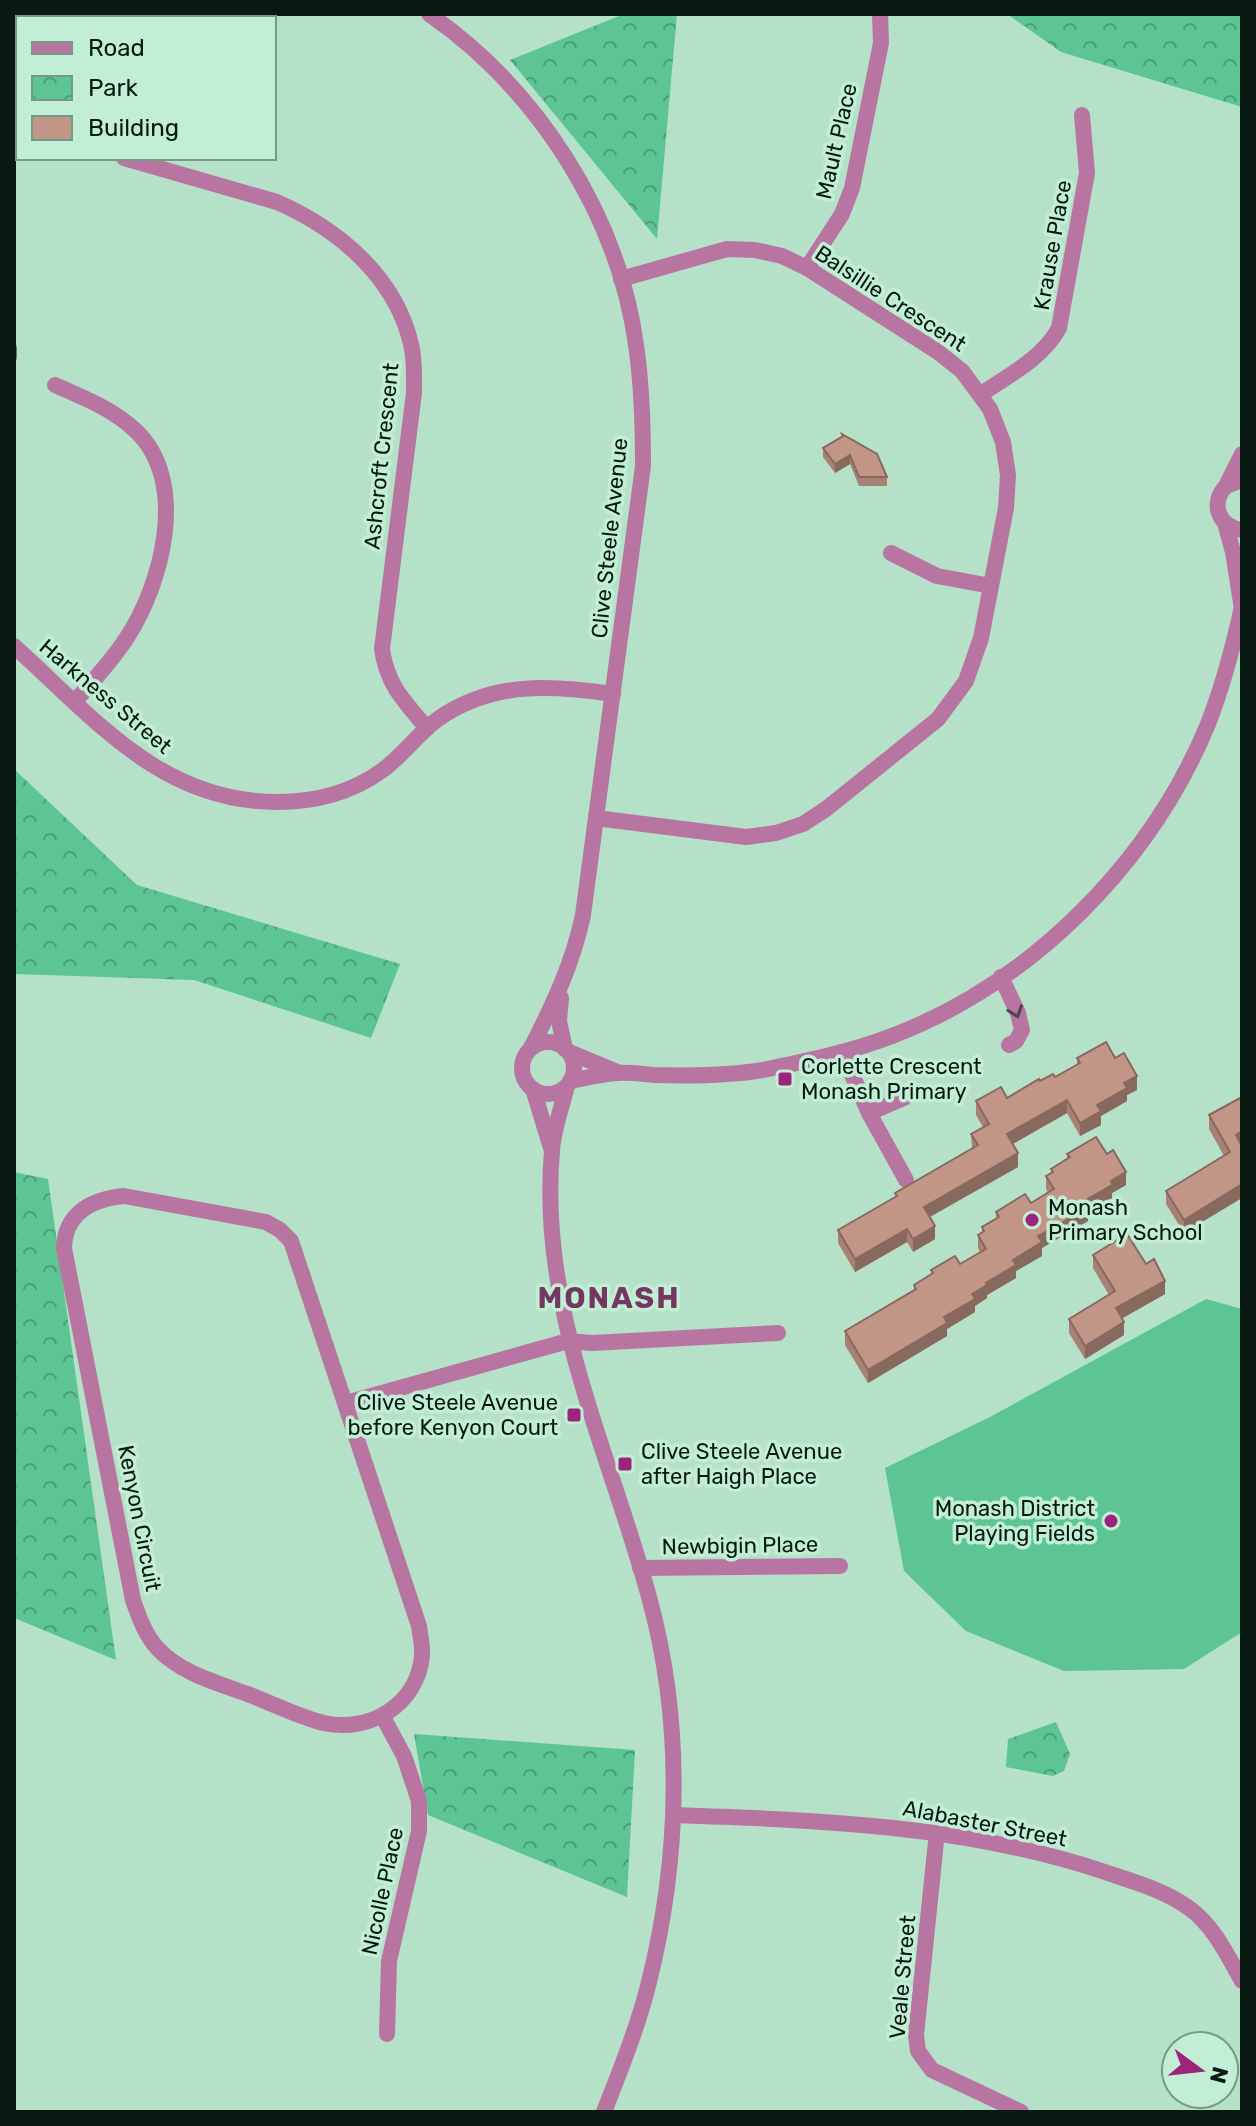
<svg xmlns="http://www.w3.org/2000/svg" width="1256" height="2126" font-family="Rubik,sans-serif">
	<style>
		.grass { fill: #5cc593 }
		.park { fill: url(#park-crowns) }
		.lines { fill: none; stroke-linecap: round; stroke-linejoin: round }
		.minor { stroke: #b975a2; stroke-width: 16 }
		.wall { fill: #a78173 }
		.shaded-wall { fill: #88695e }
		.building { fill: #c29686; stroke: #88695e; stroke-width: 2 }
		.oneway { stroke: #584353 }
		.poi-dot { fill: #9c247d; stroke: #c1eed5; stroke-width: 3 }
		.labels { text-anchor: middle; stroke-width: 7; stroke-linejoin: round; paint-order: stroke }
		.street-label { font-size: 22px; fill: #091a12; stroke: #c1eed5 }
		.poi-label { font-size: 22px; fill: #091a12; stroke: #c1eed5; text-anchor: start }
		.district-label { font-size: 30px; font-weight: bold; letter-spacing: 2px; fill: #733760; stroke: #c1eed5 }
	</style>
	<defs>
		<pattern id="park-crowns" width="20" height="18" patternUnits="userSpaceOnUse" patternTransform="scale(2)"><rect width="20" height="18" fill="#5cc593"/><path d="M2 6a3 3 0 1 1 6 0M12 15a3 3 0 1 1 6 0" fill="none" stroke="#4a9f77"/></pattern>
	</defs>
	<rect width="100%" height="100%" fill="#b4e1c8"/>
	<path class="grass" d="M1206 1299 1242 1309V1632L1184 1669 1064 1671 966 1631 904 1571 885 1468 990 1417Z"/>
	<g class="park">
		<path d="M624 14H677L657 239 510 60Z"/>
		<path d="M1007 14H1242V107L1061 52Z"/>
		<path d="M14 769 137 885 400 964 371 1038 194 980 14 974Z"/>
		<path d="M14 1172 48 1179 116 1660 14 1618Z"/>
		<path d="M1056 1722 1070 1754 1064 1771 1053 1776 1006 1767 1008 1739Z"/>
		<path d="M414 1734 635 1750 627 1897 428 1815Z"/>
	</g>
	<g class="lines">
		<g class="minor">
			<path d="M429 14C537 89 618 214 636 345 642 385 643 425 643 466L583 915C573 963 553 1005 531 1048"/>
			<path d="M14 136H18"/>
			<path d="M124 158 277 202C338 229 395 276 411 344 415 360 414 376 414 393L382 649C387 685 404 701 427 728"/>
			<path d="M807 268 842 214 852 188 881 43 880 14"/>
			<path d="M55 385C84 398 111 408 135 430 190 481 162 585 126 639 111 662 93 681 75 701"/>
			<path d="M981 394C1009 375 1043 358 1059 328L1087 173 1082 115"/>
			<path d="M1242 480 1226 486C1210 503 1218 527 1242 530"/>
			<path d="M1226 486 1242 454"/>
			<path d="M1225 523 1233 552 1242 609"/>
			<path d="M891 553 937 576 991 586"/>
			<path d="M14 646C94 718 161 802 277 802 313 802 350 793 380 772 402 757 417 734 438 719 492 681 552 685 613 694"/>
			<path d="M596 818 746 837 776 833 803 824 826 809 938 719 966 681 981 638 1006 508 1008 475 1003 442 990 409 962 371 938 352 807 268 782 256 755 250 727 249 621 279"/>
			<path d="M1001 977 1018 1013 1022 1030 1016 1041 1009 1045"/>
			<path d="M561 998 559 1021 565 1049"/>
			<circle cx="548" cy="1068" r="26"/>
			<path d="M569 1052 617 1072"/>
			<path d="M842 1052 869 1113 904 1098"/>
			<path d="M570 1081C586 1078 602 1074 618 1073 630 1072 642 1074 654 1075 690 1076 728 1076 763 1070 807 1061 850 1052 892 1036 1033 982 1151 862 1208 724 1223 686 1233 647 1242 607"/>
			<path d="M567 1086C562 1107 553 1130 552 1151 538 1308 609 1450 649 1597 684 1724 680 1860 648 1986 637 2029 620 2071 604 2112"/>
			<path d="M533 1089 551 1148"/>
			<path d="M869 1113 906 1180"/>
			<path d="M124 1196 266 1222 280 1230 291 1241 419 1626C420 1636 423 1646 422 1656 417 1705 370 1733 324 1723 299 1717 274 1704 250 1695 218 1683 182 1674 158 1649 145 1635 139 1617 133 1600L64 1248C65 1212 93 1199 124 1196Z"/>
			<path d="M346 1403 568 1341 592 1343 778 1333"/>
			<path d="M640 1568 840 1566"/>
			<path d="M383 1717 404 1756 419 1801V1831L389 1961 387 2034"/>
			<path d="M673 1815C819 1820 965 1825 1105 1872 1134 1882 1164 1890 1189 1908 1214 1926 1227 1955 1242 1981"/>
			<path d="M937 1832 916 2035 918 2051 932 2070 1021 2112"/>
		</g>
	</g>
	<g class="wall">
		<path d="M842 434 887 477V486H859L850 464 835 473 823 457V448L842 437Z"/>
		<path d="M1077 1058H1115L1137 1090 1127 1095V1101L1101 1116V1125L1080 1136 1067 1113 1013 1144 1018 1167 930 1217 935 1239 913 1252 907 1242 855 1272 838 1243V1230L895 1197V1193L972 1149 971 1134 983 1127 976 1115V1101L1007 1098 1040 1081 1055 1077 1077 1065Z"/>
		<path d="M1209 1115 1241 1145 1184 1233 1166 1204V1191L1224 1156 1209 1129Z"/>
		<path d="M1067 1154 1126 1185 1112 1193V1198L1088 1212V1221L1042 1248V1256L1016 1271V1278L987 1295V1298L975 1306V1312L947 1329V1336L868 1383 845 1345V1331L914 1290V1285L931 1275V1270L960 1264 980 1252 978 1248V1235L982 1233V1227L996 1218V1212L1031 1203 1048 1193 1046 1189V1176L1051 1173V1169L1067 1159Z"/>
		<path d="M1093 1255 1165 1294 1122 1318 1124 1335 1085 1359 1069 1333V1319L1109 1295 1093 1268Z"/>
	</g>
	<g class="shaded-wall">
		<path d="M17 344V358L14 368V355Z"/>
		<path d="M850 455V464L835 473V464Z"/>
		<path d="M1137 1076V1090L1127 1095V1101L1101 1116V1125L1080 1136V1123L1097 1105 1124 1083Z"/>
		<path d="M1067 1100V1113L1007 1147V1134Z"/>
		<path d="M1242 1131V1144L1236 1148V1135Z"/>
		<path d="M1018 1153V1167L924 1220V1207Z"/>
		<path d="M1126 1172V1185L1112 1193V1198L1088 1212V1221L1042 1248V1256L1016 1271V1278L987 1295V1298L975 1306V1312L947 1329V1336L868 1383V1370L972 1294 1038 1236 1111 1181Z"/>
		<path d="M1242 1184V1198L1184 1233V1220Z"/>
		<path d="M935 1226V1239L913 1252V1239Z"/>
		<path d="M907 1229V1242L855 1272V1259Z"/>
		<path d="M1165 1281V1294L1116 1322V1308Z"/>
		<path d="M1124 1322V1335L1085 1359V1346Z"/>
	</g>
	<g class="building">
		<path d="M842 434 877 454 887 477H859L850 455 835 464 823 448 843 436Z"/>
		<path d="M1106 1042 1115 1058 1124 1053 1137 1076 1124 1083 1127 1088 1097 1105 1101 1111 1080 1123 1067 1100 1007 1134 1018 1153 924 1207 935 1226 913 1239 907 1229 855 1259 838 1230 897 1196 895 1193 978 1145 971 1134 989 1124 976 1101 1001 1087 1007 1098 1039 1079 1040 1081 1053 1074 1055 1077 1080 1063 1077 1058Z"/>
		<path d="M1242 1097V1131L1236 1135 1242 1146V1184L1184 1220 1166 1191 1230 1152 1209 1115Z"/>
		<path d="M1096 1137 1107 1154 1113 1150 1126 1172 1111 1181 1112 1185 1084 1201 1088 1208 1038 1236 1042 1242 1013 1260 1016 1265 986 1283 987 1285 972 1294 975 1299 944 1317 947 1323 868 1370 845 1331 916 1289 914 1285 933 1273 931 1270 955 1256 960 1264 986 1249 978 1235 984 1231 982 1227 999 1217 996 1212 1025 1194 1031 1203 1054 1189 1046 1176 1053 1172 1051 1169 1070 1157 1067 1154Z"/>
		<path d="M1127 1234 1146 1264 1154 1259 1165 1281 1116 1308 1124 1322 1085 1346 1069 1319 1115 1291 1093 1255Z"/>
	</g>
	<defs><path id="oneway-chevron" d="M-2-3.5L2.5 0L-2 3.5" fill="none" stroke-width="1.6" stroke-linecap="round" stroke-linejoin="round" transform="scale(2)"/></defs>
	<use class="oneway" href="#oneway-chevron" transform="translate(1016 1012) rotate(71)"/>
	<g class="poi-dot">
		<rect x="777" y="1071" width="16" height="16" rx="4"/>
		<circle cx="1032" cy="1220" r="8"/>
		<rect x="566" y="1407" width="16" height="16" rx="4"/>
		<rect x="617" y="1456" width="16" height="16" rx="4"/>
		<circle cx="1111" cy="1521" r="8"/>
	</g>
	<g class="labels">
		<g class="street-label">
			<text transform="translate(836 141) rotate(-77)" y="8">Mault Place</text>
			<text transform="translate(1052 245) rotate(-80)" y="8">Krause Place</text>
			<text transform="translate(891 298) rotate(33)" y="8">Balsillie Crescent</text>
			<text transform="translate(381 456) rotate(-84)" y="8">Ashcroft Crescent</text>
			<text transform="translate(609 538) rotate(-84)" y="8">Clive Steele Avenue</text>
			<text transform="translate(106 696) rotate(40)" y="8">Harkness Street</text>
			<text transform="translate(140 1518) rotate(79)" y="8">Kenyon Circuit</text>
			<text transform="translate(740 1545) rotate(-1)" y="8">Newbigin Place</text>
			<text transform="translate(985 1823) rotate(11)" y="8">Alabaster Street</text>
			<text transform="translate(382 1891) rotate(-78)" y="8">Nicolle Place</text>
			<text transform="translate(902 1977) rotate(-85)" y="8">Veale Street</text>
		</g>
		<g class="poi-label">
			<text x="801" y="1074">Corlette Crescent<tspan x="801" dy="25">Monash Primary</tspan></text>
			<text x="1048" y="1215">Monash<tspan x="1048" dy="25">Primary School</tspan></text>
			<text x="558" y="1410" text-anchor="end">Clive Steele Avenue<tspan x="558" dy="25">before Kenyon Court</tspan></text>
			<text x="641" y="1459">Clive Steele Avenue<tspan x="641" dy="25">after Haigh Place</tspan></text>
			<text x="1095" y="1516" text-anchor="end">Monash District<tspan x="1095" dy="25">Playing Fields</tspan></text>
		</g>
		<g class="district-label">
			<text x="609" y="1308">MONASH</text>
		</g>
	</g>
	<rect width="1256" height="2126" fill="none" stroke="#091a12" stroke-width="32"/>
	<rect x="16" y="16" width="260" height="144" fill="#c1eed5" stroke="#779987" stroke-width="2"/>
	<rect x="32" y="42" width="40" height="12" fill="#b975a2" stroke="#779987" stroke-width="2"/>
	<text x="88" y="56" font-size="24" fill="#091a12">Road</text>
	<rect x="32" y="76" width="40" height="24" fill="url(#park-crowns)" stroke="#779987" stroke-width="2"/>
	<text x="88" y="96" font-size="24" fill="#091a12">Park</text>
	<rect x="32" y="116" width="40" height="24" fill="#c29686" stroke="#779987" stroke-width="2"/>
	<text x="88" y="136" font-size="24" fill="#091a12">Building</text>
	<g transform="translate(1200 2070) rotate(105)"><circle r="38" fill="#c1eed5" stroke="#779987" stroke-width="2"/>
	<path d="M0-6L14 30L0 20L-14 30Z" fill="#9c247d"/>
	<text y="-12" font-size="22" font-weight="bold" text-anchor="middle" fill="#091a12">N</text>
	</g>
</svg>
